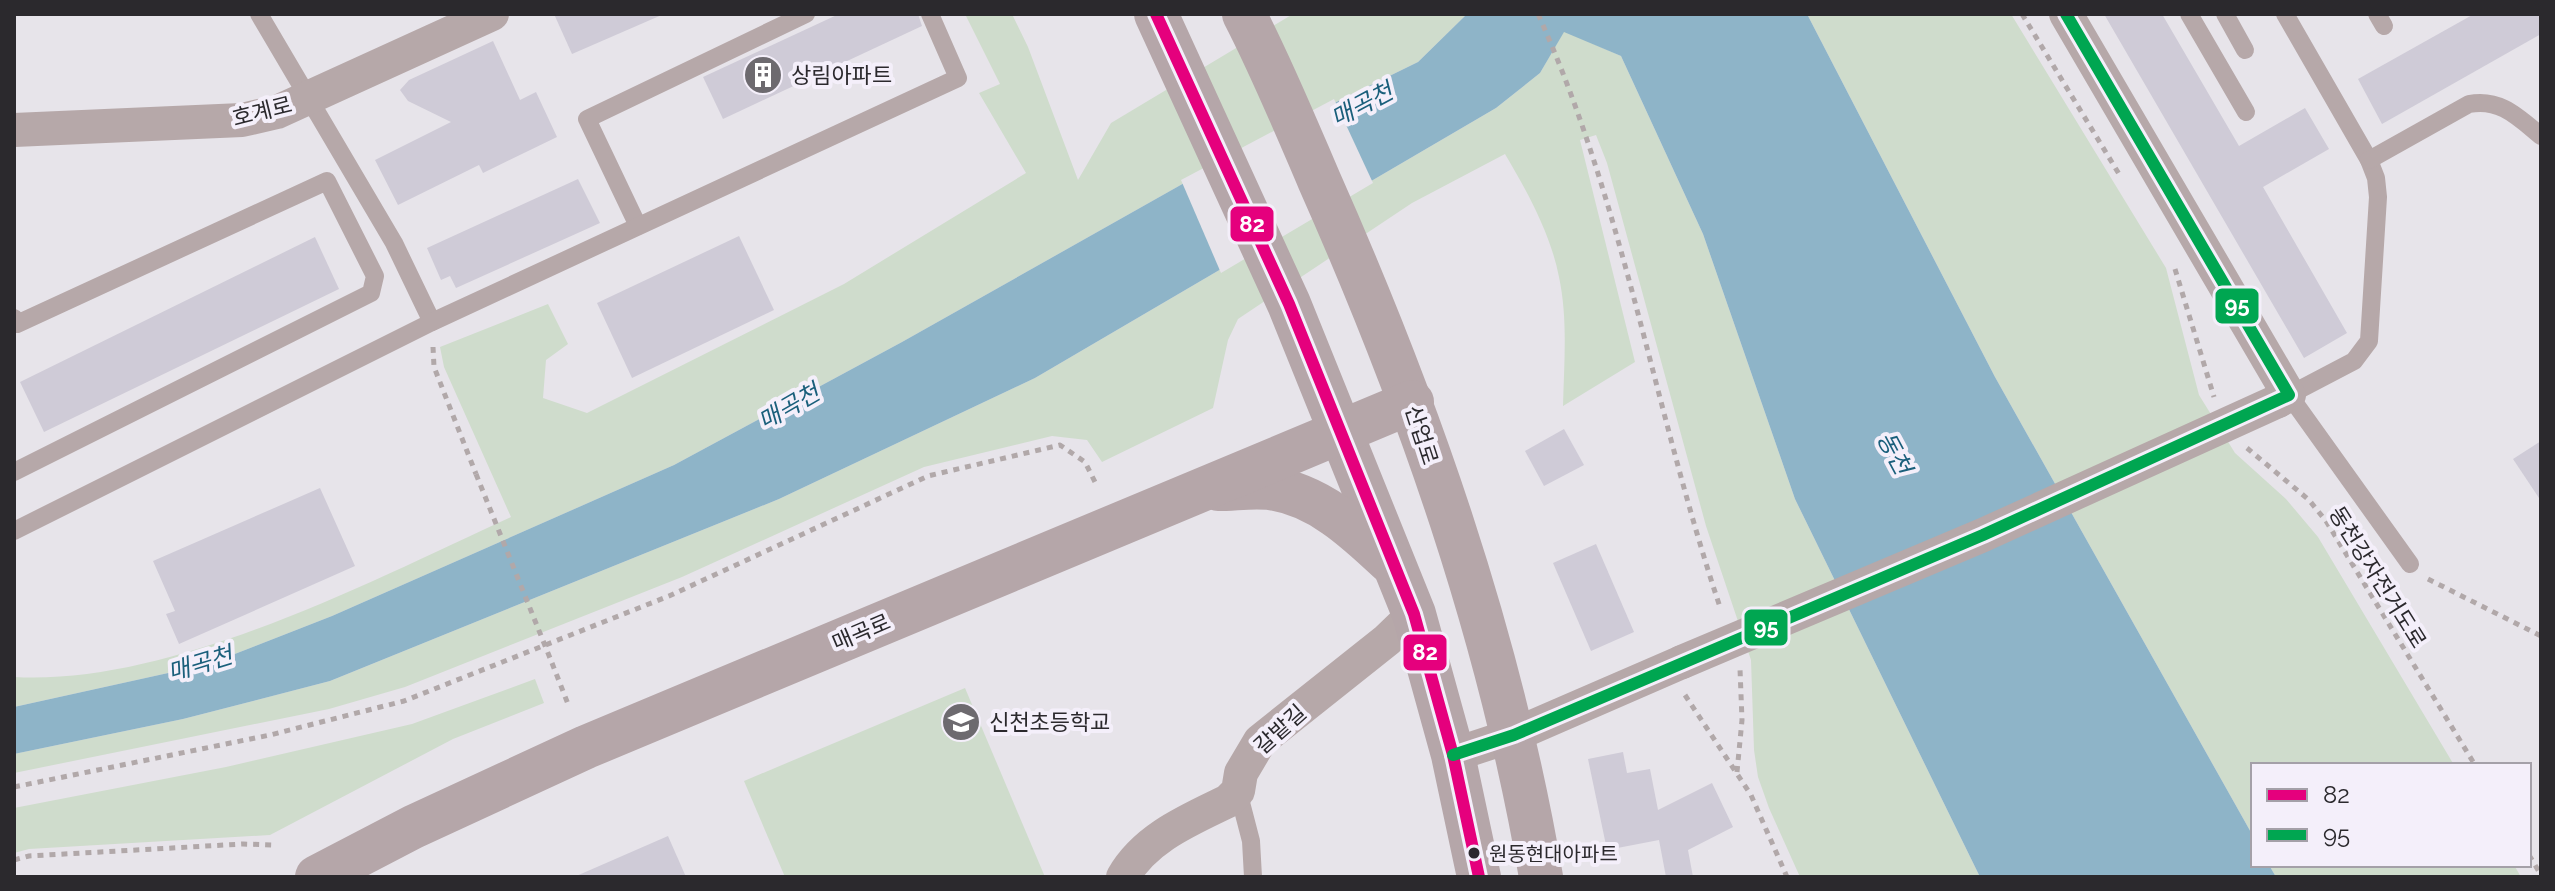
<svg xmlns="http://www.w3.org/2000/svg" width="2555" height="891" font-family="Raleway,'Noto Sans KR',sans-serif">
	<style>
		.green { fill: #cfdccc }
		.water { fill: #8eb4c8 }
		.pier { fill: #e7e4ea }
		.building { fill: #cfcbd7 }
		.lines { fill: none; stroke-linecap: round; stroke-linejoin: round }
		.path { stroke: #b1a8a9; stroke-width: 5; stroke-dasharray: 6 6; stroke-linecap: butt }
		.lane { stroke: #b6a8a9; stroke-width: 18 }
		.street { stroke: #b6a8a9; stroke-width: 34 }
		.secondary { stroke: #b5a6a9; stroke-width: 44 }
		.path-bridge { stroke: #b1a8a9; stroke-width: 5; stroke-dasharray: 6 6; stroke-linecap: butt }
		.street-bridge { stroke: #b6a8a9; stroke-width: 34 }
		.bus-1-casing { stroke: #f4effa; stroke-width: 18 }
		.bus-2-casing { stroke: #f4effa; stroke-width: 18 }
		.bus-1 { stroke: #e5007d; stroke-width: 12 }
		.bus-2 { stroke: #00a651; stroke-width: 12 }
		.bus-dot { fill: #2b292d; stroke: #f4effa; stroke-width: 3 }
		.labels { text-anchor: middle; stroke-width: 8; stroke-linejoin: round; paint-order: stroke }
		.bus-label { font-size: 20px; fill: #2b292d; stroke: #f4effa; text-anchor: start }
		.poi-label { font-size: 22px; fill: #2b292d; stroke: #f4effa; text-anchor: start }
		.street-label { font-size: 22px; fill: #2b292d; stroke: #f4effa }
		.water-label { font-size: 24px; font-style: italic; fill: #1a5f7b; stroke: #f4effa }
		.line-badge { stroke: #f4effa; stroke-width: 3 }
		.badge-label { font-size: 22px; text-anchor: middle; font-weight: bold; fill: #fff }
	</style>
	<rect width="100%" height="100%" fill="#e7e4ea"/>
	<g class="green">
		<path d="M965 14H1012L1028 47 1078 180 1111 123 1293 14H1467L1418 62 1273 133 902 342 674 465 332 616 209 664 14 707V677C171 686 369 582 511 517L444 367 440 347 548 304 568 344 546 360 543 398 587 413 844 284 1026 173 979 93 1000 84Z"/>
		<path d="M1807 14H2011L2166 268 2199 395 2235 453 2286 499 2318 537 2454 765H2253V836L1995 377Z"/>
		<path d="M1564 31 1621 56 1703 234 1795 499 1980 877H1800L1769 808 1758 777 1754 750 1751 660 1706 526 1607 163 1596 135 1580 140 1635 362 1563 406C1564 364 1568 319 1559 277 1551 235 1527 191 1505 154L1412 203 1238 319 1228 340 1213 408 1102 462 1087 440 1052 436 924 467 682 577 405 687 329 709 14 773V754L183 719 330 681 779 499 1035 378 1496 108 1540 73Z"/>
		<path d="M535 679 544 703 453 739 270 835 29 849 14 853V808L226 767 412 724Z"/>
		<path d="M965 688 1045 877H785L744 781Z"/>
		<path d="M2269 865H2514L2521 877H2276Z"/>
	</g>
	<path class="water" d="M1467 14H1807L1995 377 2253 836V865H2269L2276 877H1980L1795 499 1703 234 1621 56 1564 32 1540 73 1496 108 1035 378 779 499 330 681 183 719 14 754V707L209 664 332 616 674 465 902 342 1273 133 1418 62Z"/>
	<path class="pier" d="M1334 99 1373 183 1221 273 1181 180Z"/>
	<g class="building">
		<path d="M554 14H664L572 54Z"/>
		<path d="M839 14H918L922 26 723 119 703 77Z"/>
		<path d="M2104 14H2162L2239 146 2305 108 2329 149 2263 187 2347 333 2304 358Z"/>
		<path d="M2474 14H2541V34L2382 124 2358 79Z"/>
		<path d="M493 41 520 100 536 92 557 137 483 173 479 165 398 205 375 160 451 122 408 101 400 90 409 80Z"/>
		<path d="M578 179 600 223 456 288 450 276 441 280 427 248Z"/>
		<path d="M739 236 774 310 632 378 597 303Z"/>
		<path d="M315 237 339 289 44 432 20 382Z"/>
		<path d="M1564 429 1584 465 1544 486 1525 451Z"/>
		<path d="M2541 441V501L2513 459Z"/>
		<path d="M320 488 355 566 179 644 166 614 175 611 153 561Z"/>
		<path d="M1596 544 1634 632 1591 651 1553 563Z"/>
		<path d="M1623 752 1627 773 1650 769 1658 810 1712 783 1733 827 1688 850 1693 877H1666L1659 840 1607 850 1588 759Z"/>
		<path d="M668 836 686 877H574Z"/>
	</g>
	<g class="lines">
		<g class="path">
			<path d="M1538 14C1624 204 1655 414 1721 610"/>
			<path d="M2022 14 2119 174"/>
			<path d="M2175 269 2214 397"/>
			<path d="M433 347 434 367 476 474"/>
			<path d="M2247 448 2309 500 2326 521 2475 765"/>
			<path d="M2428 579 2541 636"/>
			<path d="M552 663 568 704"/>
			<path d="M1685 695 1751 795 1787 877"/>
			<path d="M1737 772 1742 720 1740 669"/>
			<path d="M14 787 270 735 404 701 669 596 928 476 1060 445 1085 462 1095 482"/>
			<path d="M2529 855 2541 875"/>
			<path d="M14 860 29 856 243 844 273 845"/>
		</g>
		<g class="lane">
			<path d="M259 14 394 243 432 322"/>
			<path d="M2189 14 2246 112"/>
			<path d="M2225 14 2245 50"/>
			<path d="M2285 14 2369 160 2376 178 2378 197 2369 341 2354 361 2289 395 2410 564"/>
			<path d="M2377 14 2384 26"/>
			<path d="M2369 160 2469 104C2500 98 2518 117 2541 136"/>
			<path d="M638 226 587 119 806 14"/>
			<path d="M14 318 17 324 327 181 375 276 371 293 14 472"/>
			<path d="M14 531 432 322 958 78 930 14"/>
			<path d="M1238 791 1251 841 1253 877"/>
		</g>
		<g class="street">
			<path d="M2066 14 2289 395 2278 401"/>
			<path d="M14 130 242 120 277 112 492 14"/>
			<path d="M1453 755 1514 735 1682 662"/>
			<path d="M1123 877C1145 838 1189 820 1228 801L1238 791 1241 773 1260 741 1387 640 1414 614"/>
		</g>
		<g class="secondary">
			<path d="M1156 14 1289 304 1414 614 1453 755 1479 877"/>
			<path d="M1244 14C1272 68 1295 124 1319 180 1418 403 1500 636 1541 877"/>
			<path d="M1218 489C1234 489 1253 486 1269 488 1318 494 1356 530 1390 562"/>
			<path d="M317 877 413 827 586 747 1412 402"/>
		</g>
		<path class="path-bridge" d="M476 474 552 663"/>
		<path class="street-bridge" d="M1682 662 1983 535 2278 401"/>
		<g class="bus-1-casing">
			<path id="bus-1" d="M1156 14 1289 304 1414 614 1453 755 1479 877"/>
		</g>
		<g class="bus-2-casing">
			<path id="bus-2" d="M1453 755 1514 735 1983 535 2289 395 2066 14"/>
		</g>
		<use href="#bus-1" class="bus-1"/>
		<use href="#bus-2" class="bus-2"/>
	</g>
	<defs>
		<g id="building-disc" transform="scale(2)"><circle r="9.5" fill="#6d6a6f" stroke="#f4effa"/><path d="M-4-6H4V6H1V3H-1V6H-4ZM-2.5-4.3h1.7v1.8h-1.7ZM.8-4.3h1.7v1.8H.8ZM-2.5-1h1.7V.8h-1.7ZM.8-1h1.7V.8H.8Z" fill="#fff"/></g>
		<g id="school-disc" transform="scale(2)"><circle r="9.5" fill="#6d6a6f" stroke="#f4effa"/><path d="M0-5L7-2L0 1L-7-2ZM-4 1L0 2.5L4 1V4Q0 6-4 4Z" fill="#fff"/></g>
	</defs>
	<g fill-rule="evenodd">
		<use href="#building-disc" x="763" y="75"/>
		<use href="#school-disc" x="961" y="722"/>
	</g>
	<circle class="bus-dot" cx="1474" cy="853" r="7"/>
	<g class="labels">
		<g class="bus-label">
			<text x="1489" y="861">원동현대아파트</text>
		</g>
		<g class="poi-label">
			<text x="791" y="83">상림아파트</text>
			<text x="989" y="730">신천초등학교</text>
		</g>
		<g class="street-label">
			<text transform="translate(262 111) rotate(-14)" y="8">호계로</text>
			<text transform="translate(1422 435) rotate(72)" y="8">산업로</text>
			<text transform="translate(2378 577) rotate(58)" y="8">동천강자전거도로</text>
			<text transform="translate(861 632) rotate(-23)" y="8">매곡로</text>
			<text transform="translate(1280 729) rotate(-42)" y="8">갈밭길</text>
		</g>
		<g class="water-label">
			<text transform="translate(1362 105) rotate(-28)" y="8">매곡천</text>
			<text transform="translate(789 407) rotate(-30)" y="8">매곡천</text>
			<text transform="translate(1894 453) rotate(62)" y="8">동천</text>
			<text transform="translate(200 664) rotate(-17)" y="8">매곡천</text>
		</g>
	</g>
	<g class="line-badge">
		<rect x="1229" y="205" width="46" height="38" rx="8" fill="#e5007d"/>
		<rect x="2214" y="287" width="46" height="38" rx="8" fill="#00a651"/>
		<rect x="1743" y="608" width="46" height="39" rx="8" fill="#00a651"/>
		<rect x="1402" y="633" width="46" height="39" rx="8" fill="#e5007d"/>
	</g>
	<g class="badge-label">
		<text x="1252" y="232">82</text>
		<text x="2237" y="313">95</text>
		<text x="1766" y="635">95</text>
		<text x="1425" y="660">82</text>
	</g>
	<rect width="2555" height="891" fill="none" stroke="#2b292d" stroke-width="32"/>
	<rect x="2251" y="763" width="280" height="104" fill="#f4effa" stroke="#a4a0a8" stroke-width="2"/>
	<rect x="2267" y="789" width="40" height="12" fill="#e5007d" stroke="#a4a0a8" stroke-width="2"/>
	<text x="2323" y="803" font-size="24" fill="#2b292d">82</text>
	<rect x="2267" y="829" width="40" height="12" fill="#00a651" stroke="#a4a0a8" stroke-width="2"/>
	<text x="2323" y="843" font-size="24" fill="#2b292d">95</text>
</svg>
